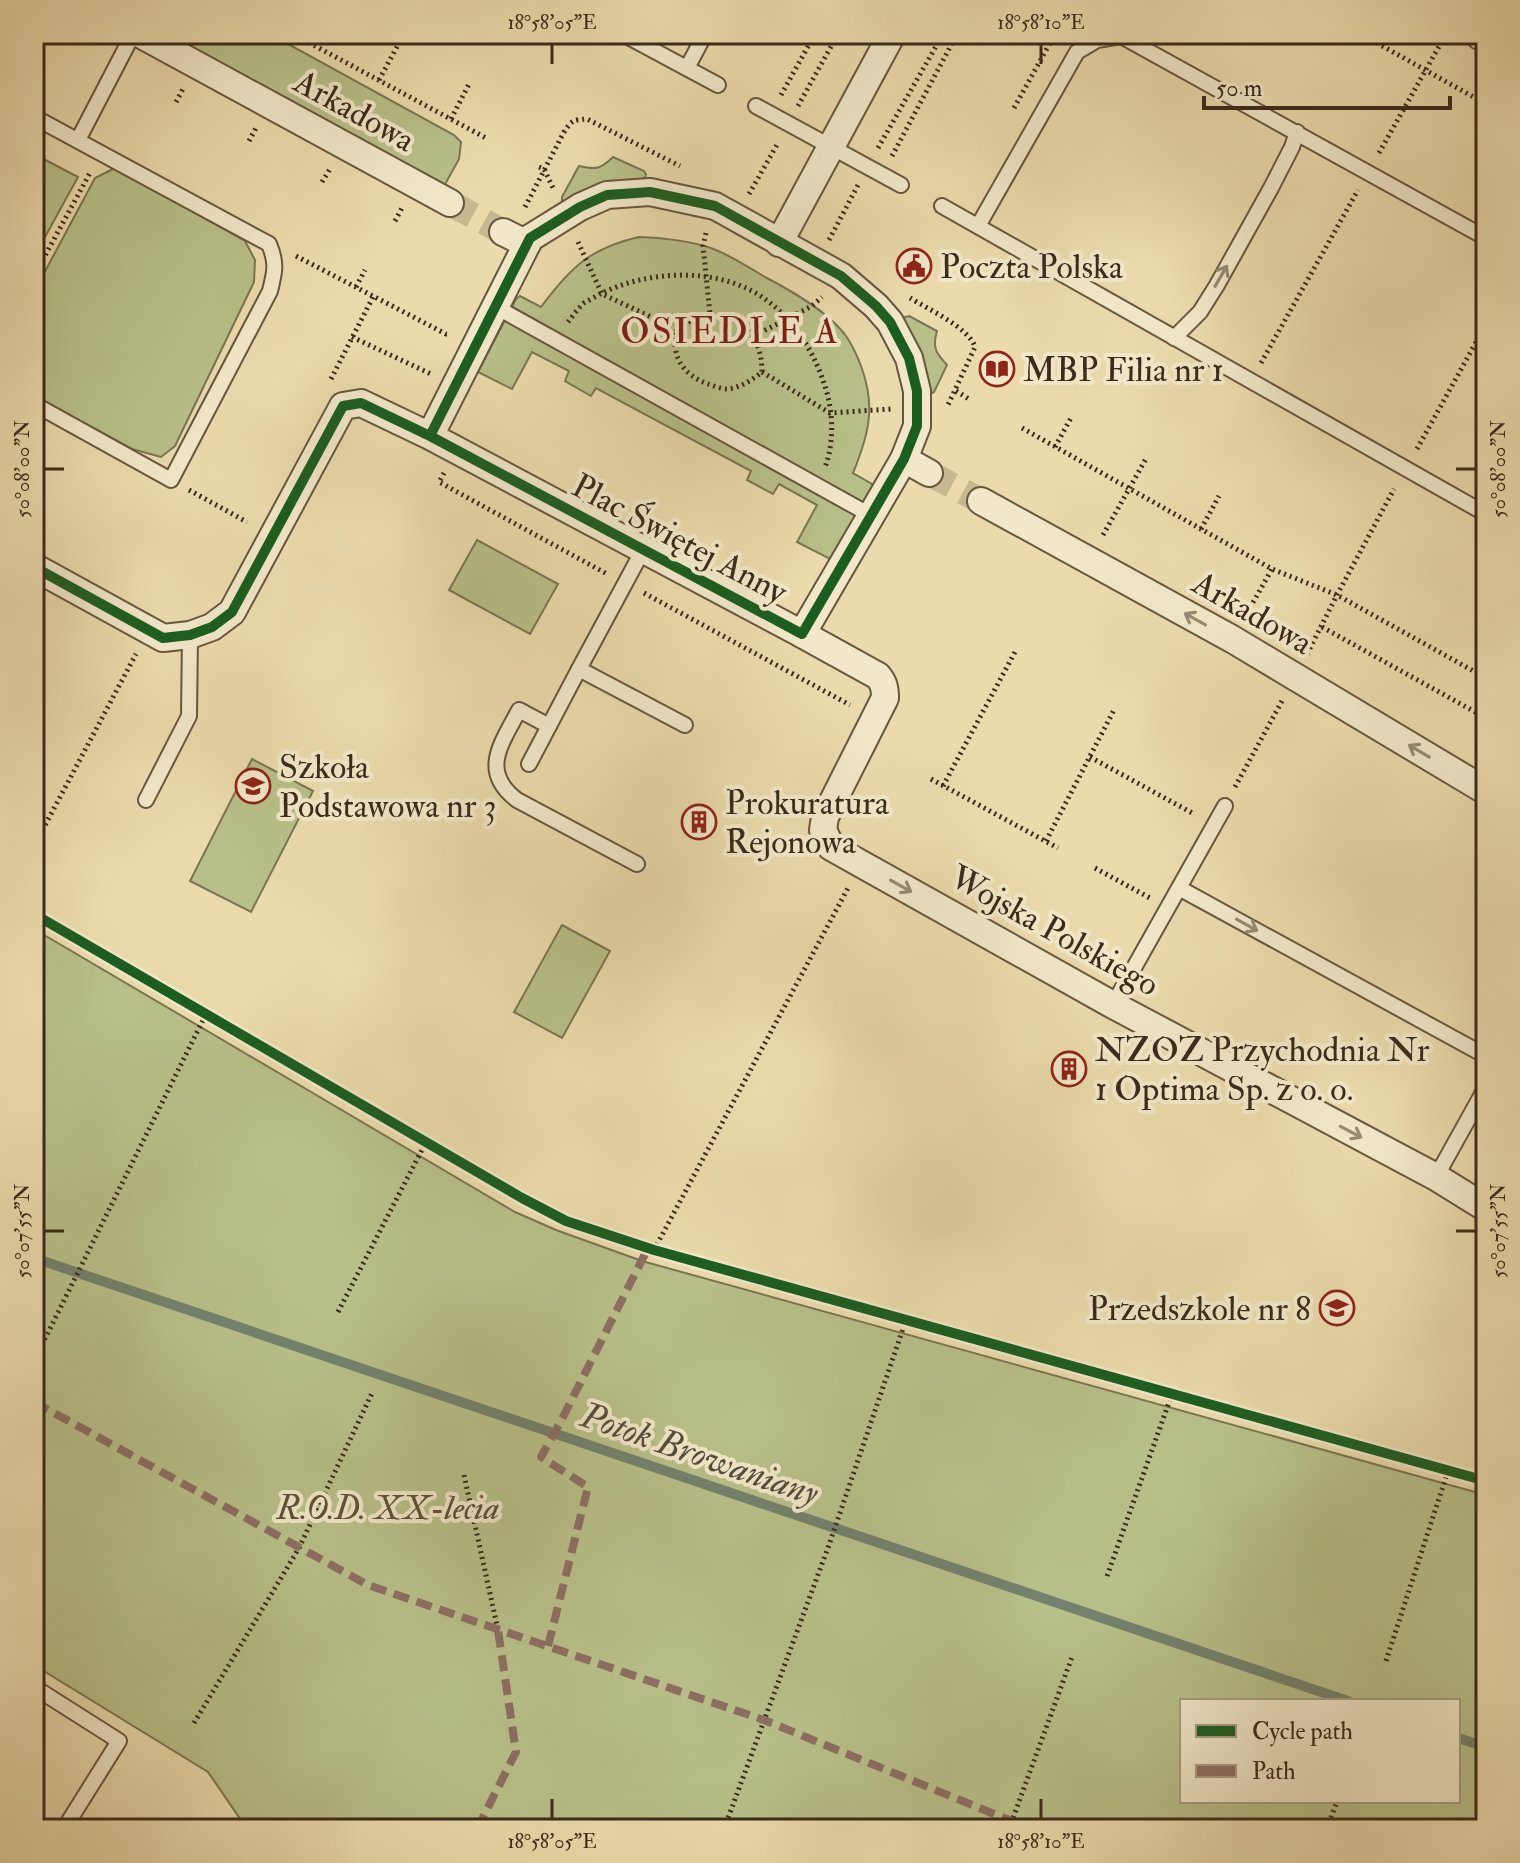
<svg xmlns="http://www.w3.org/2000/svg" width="1520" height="1863" font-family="'IM FELL Double Pica',serif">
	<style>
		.green { fill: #b8c089; stroke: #7a7552; stroke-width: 2; fill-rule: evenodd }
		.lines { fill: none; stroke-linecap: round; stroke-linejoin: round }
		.stream { stroke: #73826e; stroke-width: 10 }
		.minor-tunnel { stroke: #c8b88f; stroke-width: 26; stroke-dasharray: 26 13; stroke-linecap: butt }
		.service-casing { stroke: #67563f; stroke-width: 18 }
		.minor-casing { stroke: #67563f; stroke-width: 30 }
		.tertiary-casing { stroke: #67563f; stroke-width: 36 }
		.path { stroke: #3b2a1b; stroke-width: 5; stroke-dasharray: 2 4; stroke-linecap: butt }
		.service { stroke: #f2e8c9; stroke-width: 14 }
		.minor { stroke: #f2e8c9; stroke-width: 26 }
		.tertiary { stroke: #f2e8c9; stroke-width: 32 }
		.quiet { stroke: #8d6e63; stroke-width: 8; stroke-dasharray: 16 8; stroke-linecap: butt }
		.cycleway-casing { stroke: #f2e8c9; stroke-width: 15 }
		.cycleway { stroke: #1b5e20; stroke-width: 10 }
		.oneway { stroke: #968972 }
		.ticks { fill: none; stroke: #3b2a1b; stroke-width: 3 }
		.labels { text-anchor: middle; stroke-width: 8; stroke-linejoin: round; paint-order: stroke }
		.street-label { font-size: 34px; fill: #3b2a1b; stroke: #f2e8c9 }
		.poi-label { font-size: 34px; fill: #3b2a1b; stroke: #f2e8c9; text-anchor: start }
		.park-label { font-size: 34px; font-style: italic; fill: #5a5036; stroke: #f2e8c9 }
		.neighbourhood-label { font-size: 36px; letter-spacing: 2px; fill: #7a1f14; stroke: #f2e8c9 }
		.water-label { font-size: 36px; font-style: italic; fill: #524e3e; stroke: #f2e8c9 }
		.neatline { fill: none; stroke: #3b2a1b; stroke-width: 3 }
		.ticks-label { font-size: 20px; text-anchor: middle; fill: #3b2a1b }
	</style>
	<rect width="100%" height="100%" fill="#ebdbac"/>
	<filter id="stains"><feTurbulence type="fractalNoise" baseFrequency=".0025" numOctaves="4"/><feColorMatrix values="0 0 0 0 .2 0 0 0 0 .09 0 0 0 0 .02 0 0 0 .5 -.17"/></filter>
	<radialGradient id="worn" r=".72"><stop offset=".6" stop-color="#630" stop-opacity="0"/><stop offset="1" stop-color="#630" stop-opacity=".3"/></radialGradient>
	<g class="green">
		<path d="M163 34H270L454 135 461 142 459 159 443 188Z"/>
		<path d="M34 154 78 177 34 257Z"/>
		<path d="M613 157 644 171 646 174 644 182 566 204 562 202V197L579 166C596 170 601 169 613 157Z"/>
		<path d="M115 168 245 241 255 260 254 282 175 446 161 457 132 449 34 396V292L95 178Z"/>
		<path d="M639 237C664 238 687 240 711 248 730 255 748 267 765 277 790 290 833 315 848 339 861 360 871 390 869 415 868 434 860 456 853 473L872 484 875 488 834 561 797 542 817 505 779 484 773 494 747 480 751 471 596 388 591 396 565 381 569 371 532 352 512 389 478 372 516 299 520 296 541 307C570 268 590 248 639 237Z"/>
		<path d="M909 316 937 331C932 348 936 353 947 365L934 392 930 394 903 322 905 317Z"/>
		<path d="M477 540 558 584 530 634 449 590Z"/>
		<path d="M252 759 313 791 251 912 190 881Z"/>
		<path d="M562 925 610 951 562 1038 514 1012Z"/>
		<path d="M34 929 515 1212 556 1230 642 1261 1486 1495V1829H247L208 1772 34 1665ZM1182 1701H1458V1801H1182Z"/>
	</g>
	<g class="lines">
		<g class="stream">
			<path d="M34 1258 1348 1701"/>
			<path d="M1458 1738 1486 1747"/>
		</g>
		<g class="minor-tunnel">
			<path d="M450 203 503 232"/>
			<path d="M929 473 981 501"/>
		</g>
		<g class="service-casing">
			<g id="service">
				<path d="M623 34 718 85"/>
				<path d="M687 68 705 34"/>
				<path d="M756 106 901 185"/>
				<path d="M34 117 269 244C277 263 275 271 270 291L171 480 34 404"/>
				<path d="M78 140 133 34"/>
				<path d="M942 206 1486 514"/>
				<path d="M978 226 1077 52 1097 40 1121 36 1486 238"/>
				<path d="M496 307 872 516"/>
				<path d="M1174 338 1200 312 1217 285 1271 188 1292 147 1297 132"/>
				<path d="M643 550 579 669 685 725"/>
				<path d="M549 726 519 710C502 743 479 771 517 800L637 864"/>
				<path d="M529 764 579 669"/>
				<path d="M146 800 189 716 190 635"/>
				<path d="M1179 888 1486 1056"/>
				<path d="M1113 1005 1225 806"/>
				<path d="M1436 1177 1486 1087"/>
				<path d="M34 1687 119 1741 64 1829"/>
			</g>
		</g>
		<g class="minor-casing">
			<g id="minor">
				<path d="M140 34 450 203"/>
				<path d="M503 232 527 244"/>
				<path d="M779 243 892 34"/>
				<path d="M904 459 929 473"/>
				<path d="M981 501 1232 639 1486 791"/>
				<path d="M34 567 163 638 190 635 212 627 232 612 343 406 361 403 430 436 802 634 904 459 917 426V391L909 358 890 322 876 306 841 276 715 206 650 192 607 195 580 207 530 238 430 436"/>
				<path d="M802 634 878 676C884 683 885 689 885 698L825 817 823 830 831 847 1113 1005 1436 1177 1486 1208"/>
			</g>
		</g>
		<g class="tertiary-casing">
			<path id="tertiary" d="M1482 34 1486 36"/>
		</g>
		<g class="path">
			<path d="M293 34 486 138"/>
			<path d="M733 34 737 36"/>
			<path d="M1361 34 1486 104"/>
			<path d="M307 41 311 34"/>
			<path d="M379 80 398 45"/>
			<path d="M781 95 815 34"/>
			<path d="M176 102 183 89"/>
			<path d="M798 106 838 34"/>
			<path d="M1014 108 1055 34"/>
			<path d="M451 119 469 84"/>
			<path d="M249 141 256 128"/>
			<path d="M878 148 943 34"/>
			<path d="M1379 153 1446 34"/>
			<path d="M892 156 957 34"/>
			<path d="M539 167 544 169 554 190"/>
			<path d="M322 182 330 169"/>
			<path d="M749 194 778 143"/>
			<path d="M525 207 564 132C572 120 573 120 587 119L680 166"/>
			<path d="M395 221 402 208"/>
			<path d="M706 233 703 246 710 314"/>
			<path d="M829 240 858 185"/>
			<path d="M578 242 602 294 677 329C670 356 683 375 708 384 714 386 721 389 727 389 740 388 752 380 762 372 762 321 719 299 677 329"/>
			<path d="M296 256 446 334H450"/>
			<path d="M34 276 91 171"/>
			<path d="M356 287 365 270"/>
			<path d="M910 298C928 309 969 328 975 347L947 407"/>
			<path d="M568 322C573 316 578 308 584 303 589 300 595 297 600 294 648 270 719 266 765 299 793 319 813 350 824 383 833 409 835 441 825 467"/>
			<path d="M754 336 812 306 822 297"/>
			<path d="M352 337 431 374"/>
			<path d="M1261 363 1358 190"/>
			<path d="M762 372 830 413 891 409"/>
			<path d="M331 379 373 297"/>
			<path d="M956 391 969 399"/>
			<path d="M1022 428 1272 569 1337 595 1486 678"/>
			<path d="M1055 447 1072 416"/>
			<path d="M1417 449 1486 324"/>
			<path d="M444 473 439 482 607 574"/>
			<path d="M189 490 247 522"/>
			<path d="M1201 529 1219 496"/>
			<path d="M1103 535 1147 457"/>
			<path d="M644 593 850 705"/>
			<path d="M1247 613 1272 569"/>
			<path d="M1322 627 1486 718"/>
			<path d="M1307 654 1337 595 1394 489"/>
			<path d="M1090 757 1194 814"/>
			<path d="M931 779 1058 848"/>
			<path d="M943 786 1015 652"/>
			<path d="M1235 787 1282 701"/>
			<path d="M1046 841 1115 708"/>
			<path d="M34 846 136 654"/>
			<path d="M1095 868 1150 898"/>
			<path d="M654 1250 848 888"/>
			<path d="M338 1312 426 1142"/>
			<path d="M34 1361 206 1014"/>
			<path d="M464 1475 498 1630"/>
			<path d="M1107 1576 1172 1394"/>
			<path d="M1386 1661 1448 1471"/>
			<path d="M194 1723 299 1548 373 1391"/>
			<path d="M724 1829 829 1545 906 1320"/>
			<path d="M1009 1829 1072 1657"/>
			<path d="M1327 1829 1337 1801"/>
		</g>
		<use href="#service" class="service"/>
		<use href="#minor" class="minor"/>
		<use href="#tertiary" class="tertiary"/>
		<g class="quiet">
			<path d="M34 1402 368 1585 764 1720 1031 1829"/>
			<path d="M548 1646 588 1487 541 1457 562 1419 648 1248"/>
			<path d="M477 1829 516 1752 498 1630"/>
		</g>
		<g class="cycleway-casing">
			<g id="cycleway">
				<path d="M34 567 163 638 190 635 212 627 232 612 343 406 361 403 430 436 802 634 904 459 917 426V391L909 358 890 322 876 306 841 276 715 206 650 192 607 195 580 207 530 238 430 436"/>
				<path d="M34 914 522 1198 566 1221 654 1250 1486 1481"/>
			</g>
		</g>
		<use href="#cycleway" class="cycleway"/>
	</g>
	<defs><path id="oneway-shaft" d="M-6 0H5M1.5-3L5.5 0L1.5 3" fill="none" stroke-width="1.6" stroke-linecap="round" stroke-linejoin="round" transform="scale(2)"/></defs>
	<g class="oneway">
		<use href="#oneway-shaft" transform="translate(1221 276) rotate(-60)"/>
		<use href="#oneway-shaft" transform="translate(1195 619) rotate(-151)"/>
		<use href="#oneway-shaft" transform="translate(1419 751) rotate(-149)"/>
		<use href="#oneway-shaft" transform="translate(901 886) rotate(29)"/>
		<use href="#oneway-shaft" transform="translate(1247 925) rotate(29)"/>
		<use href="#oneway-shaft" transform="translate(1351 1132) rotate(28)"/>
	</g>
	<path class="ticks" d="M552 44V64M1041 44V64M44 469H64M1456 469H1476M44 1231H64M1456 1231H1476M552 1799V1819M1041 1799V1819"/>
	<defs>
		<g id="civic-ring" transform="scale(1.8)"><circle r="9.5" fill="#f2e8c9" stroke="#8f2418" stroke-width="1.5"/><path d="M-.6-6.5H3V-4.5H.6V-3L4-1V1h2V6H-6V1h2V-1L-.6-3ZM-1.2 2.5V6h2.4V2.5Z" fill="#8f2418"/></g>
		<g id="library-ring" transform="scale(1.8)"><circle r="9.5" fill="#f2e8c9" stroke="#8f2418" stroke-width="1.5"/><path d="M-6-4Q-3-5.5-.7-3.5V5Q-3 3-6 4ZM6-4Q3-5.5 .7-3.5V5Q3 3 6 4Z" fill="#8f2418"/></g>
		<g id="school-ring" transform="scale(1.8)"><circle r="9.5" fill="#f2e8c9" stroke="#8f2418" stroke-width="1.5"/><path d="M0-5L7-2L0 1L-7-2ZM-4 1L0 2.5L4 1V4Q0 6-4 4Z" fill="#8f2418"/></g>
		<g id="building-ring" transform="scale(1.8)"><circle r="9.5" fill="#f2e8c9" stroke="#8f2418" stroke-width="1.5"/><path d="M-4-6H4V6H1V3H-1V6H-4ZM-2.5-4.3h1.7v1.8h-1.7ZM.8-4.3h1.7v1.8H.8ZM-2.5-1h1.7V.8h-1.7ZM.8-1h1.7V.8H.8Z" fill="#8f2418"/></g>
	</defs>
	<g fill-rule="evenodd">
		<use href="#civic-ring" x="914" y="266"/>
		<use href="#library-ring" x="997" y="369"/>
		<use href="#school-ring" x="253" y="786"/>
		<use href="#building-ring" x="699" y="822"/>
		<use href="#building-ring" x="1069" y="1069"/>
		<use href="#school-ring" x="1337" y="1308"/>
	</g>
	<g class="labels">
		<g class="street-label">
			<text transform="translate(355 110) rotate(29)" y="12">Arkadowa</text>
			<text transform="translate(680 538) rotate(28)" y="12">Plac Świętej Anny</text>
			<text transform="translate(1253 612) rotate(30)" y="12">Arkadowa</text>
			<text transform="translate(1055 930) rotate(29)" y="12">Wojska Polskiego</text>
		</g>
		<g class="poi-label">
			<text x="940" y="278">Poczta Polska</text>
			<text x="1023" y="381">MBP Filia nr 1</text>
			<text x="279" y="778">Szkoła<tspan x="279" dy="39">Podstawowa nr 3</tspan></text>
			<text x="725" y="814">Prokuratura<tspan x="725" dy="39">Rejonowa</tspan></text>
			<text x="1095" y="1061">NZOZ Przychodnia Nr<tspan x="1095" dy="39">1 Optima Sp. z o. o.</tspan></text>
			<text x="1311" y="1320" text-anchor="end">Przedszkole nr 8</text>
		</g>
		<g class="park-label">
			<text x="388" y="1519">R.O.D. XX-lecia</text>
		</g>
		<g class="neighbourhood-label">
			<text x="730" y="343">OSIEDLE A</text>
		</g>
		<g class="water-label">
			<text transform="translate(700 1453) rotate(19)" y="13">Potok Browaniany</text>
		</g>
	</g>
	<rect width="1520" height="1863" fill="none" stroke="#ebdbac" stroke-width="88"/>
	<rect x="1180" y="1699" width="280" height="104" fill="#f2e8c9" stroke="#a99c83" stroke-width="2"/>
	<rect x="1196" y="1725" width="40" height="12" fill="#1b5e20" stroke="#a99c83" stroke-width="2"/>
	<text x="1252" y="1739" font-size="24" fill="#3b2a1b">Cycle path</text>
	<rect x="1196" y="1765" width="40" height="12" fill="#8d6e63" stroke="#a99c83" stroke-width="2"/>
	<text x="1252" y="1779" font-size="24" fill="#3b2a1b">Path</text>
	<path d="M1204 96v12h246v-12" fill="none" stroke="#3b2a1b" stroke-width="4"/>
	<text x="1216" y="96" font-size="24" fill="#3b2a1b" stroke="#f2e8c9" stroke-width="6" paint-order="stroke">50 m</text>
	<rect x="44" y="44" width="1432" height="1775" class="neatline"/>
	<g class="ticks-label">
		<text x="552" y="29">18°58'05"E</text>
		<text x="1041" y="29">18°58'10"E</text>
		<text transform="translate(22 469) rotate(-90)" y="7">50°08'00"N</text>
		<text transform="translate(1498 469) rotate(-90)" y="7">50°08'00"N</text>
		<text transform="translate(22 1231) rotate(-90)" y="7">50°07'55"N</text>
		<text transform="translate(1498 1231) rotate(-90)" y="7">50°07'55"N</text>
		<text x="552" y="1848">18°58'05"E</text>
		<text x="1041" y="1848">18°58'10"E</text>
	</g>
	<rect width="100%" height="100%" filter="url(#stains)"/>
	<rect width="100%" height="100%" fill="url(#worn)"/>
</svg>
